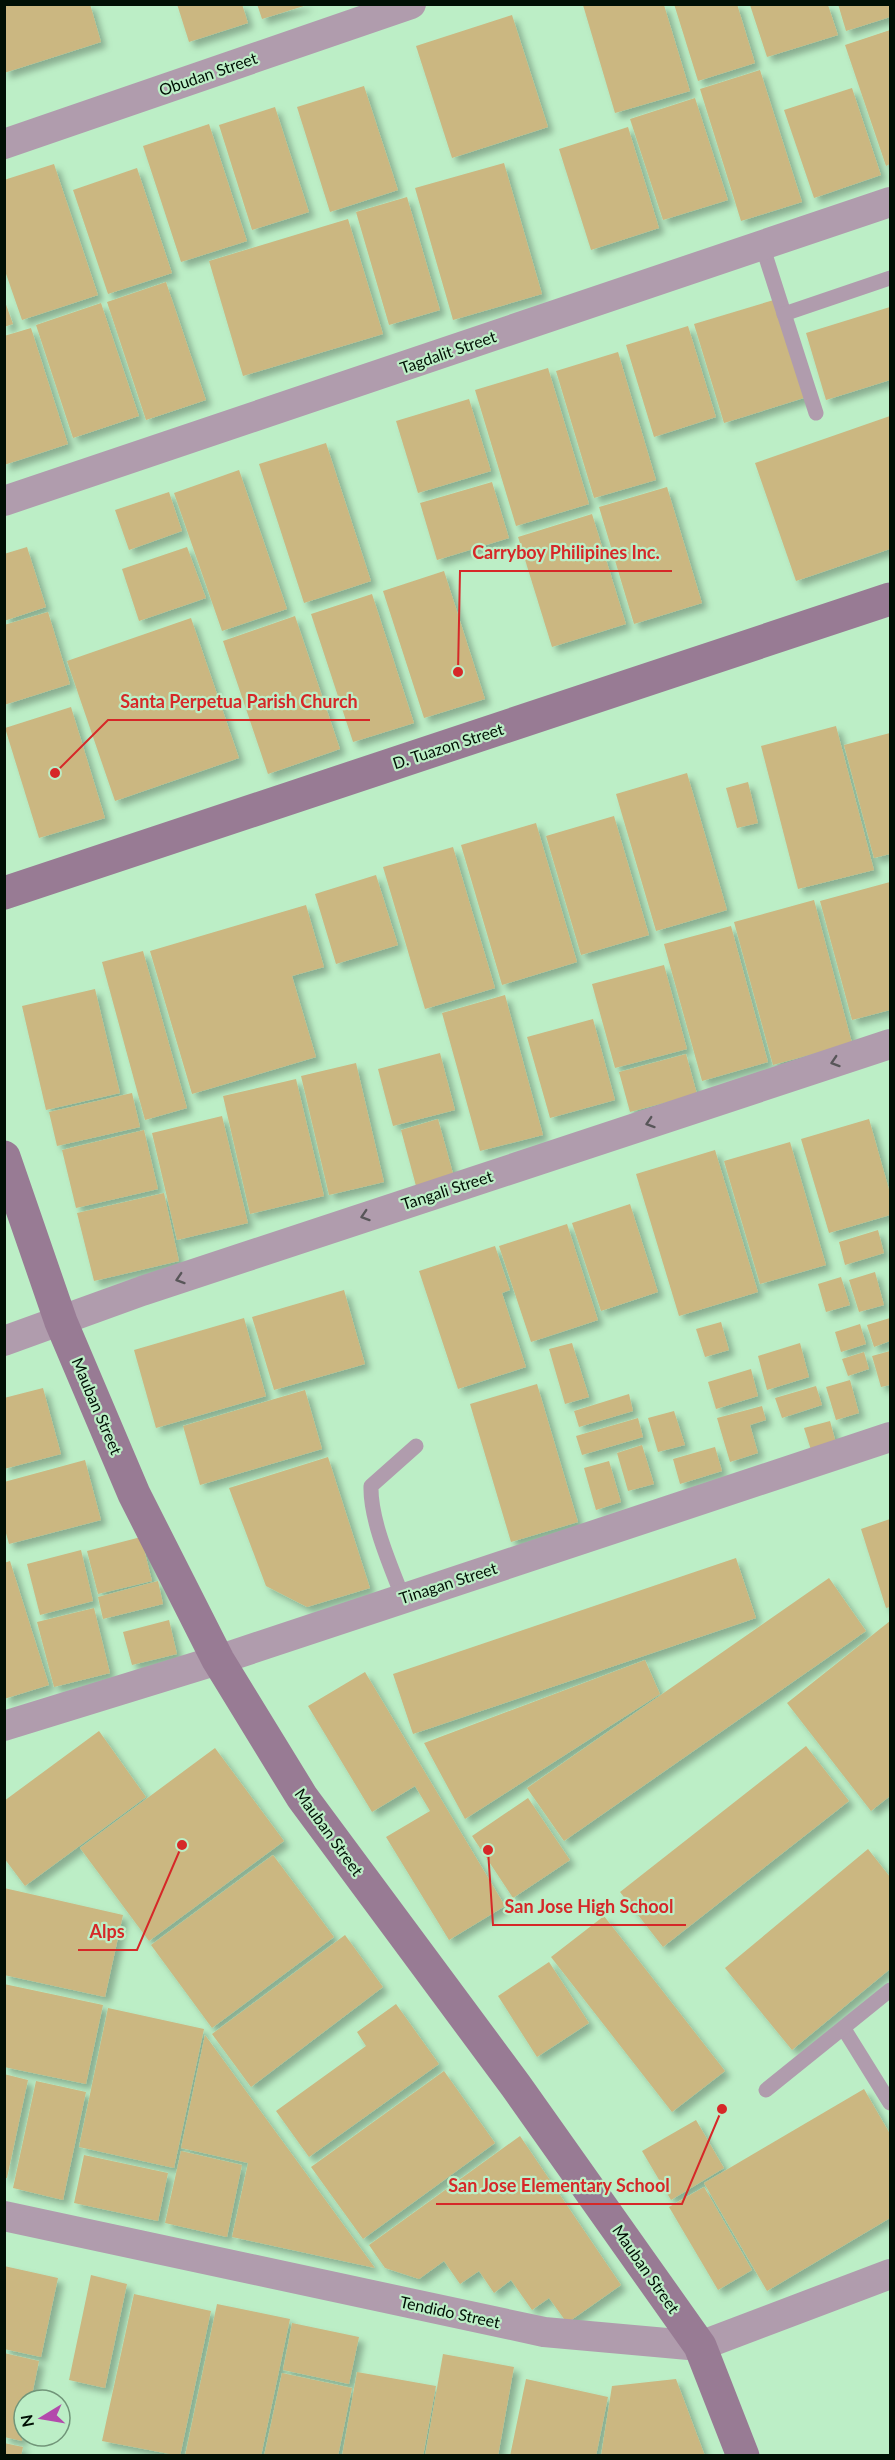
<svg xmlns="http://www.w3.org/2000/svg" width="895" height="2460" font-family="Lato,sans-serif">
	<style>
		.building { fill: #cbb781; filter: url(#shadow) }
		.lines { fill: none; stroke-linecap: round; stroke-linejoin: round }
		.lane { stroke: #b09cad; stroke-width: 15 }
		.street { stroke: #b09cad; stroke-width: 30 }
		.secondary { stroke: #987b94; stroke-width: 33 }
		.oneway { stroke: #585659 }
		.labels { text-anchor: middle; stroke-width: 4.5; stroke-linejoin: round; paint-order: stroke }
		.street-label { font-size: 16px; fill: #011005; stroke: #bceec6 }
		.leader { fill: none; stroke: #d62828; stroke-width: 2 }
		.callout-dot { fill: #d62828; stroke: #bceec6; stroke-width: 2 }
		.callout-label { font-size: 18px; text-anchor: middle; font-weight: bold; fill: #d62828; stroke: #bceec6; stroke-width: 4.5; stroke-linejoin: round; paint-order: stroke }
	</style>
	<defs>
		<filter id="shadow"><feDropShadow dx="5.5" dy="5.5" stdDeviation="3" flood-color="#0004"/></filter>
	</defs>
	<rect width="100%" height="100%" fill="#bceec6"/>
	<g class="building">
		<path d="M4 4H90L101 42 4 73Z"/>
		<path d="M177 4H242L248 23 189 42Z"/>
		<path d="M257 4H306L307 5 262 19Z"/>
		<path d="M674 4H737L755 63 698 81Z"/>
		<path d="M838 4H890V17L846 31Z"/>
		<path d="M583 5H664L690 91 615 113Z"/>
		<path d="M750 5H828L838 35 767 57Z"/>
		<path d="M512 15 548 127 452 158 416 46Z"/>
		<path d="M890 30V164L886 166 845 45Z"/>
		<path d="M760 70 802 202 741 221 700 89Z"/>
		<path d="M364 86 398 190 330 212 297 107Z"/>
		<path d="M852 88 881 175 814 198 784 110Z"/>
		<path d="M695 98 728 200 663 220 630 119Z"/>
		<path d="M275 107 309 212 252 230 219 125Z"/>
		<path d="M209 124 247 241 181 262 143 146Z"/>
		<path d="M628 127 659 228 591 250 559 149Z"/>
		<path d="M504 163 542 294 453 320 415 188Z"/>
		<path d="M54 164 98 295 22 320 4 268V180Z"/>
		<path d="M137 168 172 273 108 294 73 190Z"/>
		<path d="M407 197 440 310 389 325 356 212Z"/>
		<path d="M348 219 383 334 243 376 209 261Z"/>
		<path d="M166 282 206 400 146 420 107 302Z"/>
		<path d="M4 299 13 324 4 327Z"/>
		<path d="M777 299 807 397 724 423 694 324Z"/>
		<path d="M101 303 139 416 73 438 36 325Z"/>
		<path d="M890 307V380L826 400 806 333Z"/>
		<path d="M688 326 716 417 654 437 626 345Z"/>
		<path d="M31 328 68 444 4 465V336Z"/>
		<path d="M618 352 656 480 594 498 556 371Z"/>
		<path d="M548 368 589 504 516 526 475 390Z"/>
		<path d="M469 399 491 471 418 493 396 421Z"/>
		<path d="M890 416V549L796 581 755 463Z"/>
		<path d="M326 443 371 581 304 603 259 464Z"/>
		<path d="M239 470 287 609 222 631 174 493Z"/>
		<path d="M492 482 509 538 437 560 420 503Z"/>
		<path d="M667 487 702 603 634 624 599 507Z"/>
		<path d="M169 492 182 531 129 550 115 510Z"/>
		<path d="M592 514 626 624 552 647 518 537Z"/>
		<path d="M27 547 46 607 4 621V554Z"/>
		<path d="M187 547 206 598 139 621 122 569Z"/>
		<path d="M444 571 485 699 424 718 383 591Z"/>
		<path d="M372 594 414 723 353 742 311 614Z"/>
		<path d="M48 612 70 684 4 705V625Z"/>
		<path d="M295 616 340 749 268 774 223 641Z"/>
		<path d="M191 618 239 758 115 801 67 661Z"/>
		<path d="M71 707 105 818 39 838 5 728Z"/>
		<path d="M836 726 874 870 798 889 761 746Z"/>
		<path d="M890 733V854L874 858 844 745Z"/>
		<path d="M687 773 727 910 656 931 616 794Z"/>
		<path d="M748 782 758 823 737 828 726 788Z"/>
		<path d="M614 816 649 935 581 955 546 836Z"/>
		<path d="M536 823 577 962 502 985 461 845Z"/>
		<path d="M453 847 495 988 425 1009 383 867Z"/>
		<path d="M376 875 398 945 336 964 315 894Z"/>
		<path d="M890 882V1010L852 1020 820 901Z"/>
		<path d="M814 900 852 1043 773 1065 734 922Z"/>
		<path d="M306 905 324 967 292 976 316 1057 192 1094 150 951Z"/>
		<path d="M731 926 768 1062 702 1081 664 944Z"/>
		<path d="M143 951 187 1108 145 1120 102 962Z"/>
		<path d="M664 965 687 1049 615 1068 592 984Z"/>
		<path d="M95 989 120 1093 46 1110 22 1006Z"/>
		<path d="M505 995 543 1135 480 1151 442 1013Z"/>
		<path d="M593 1019 615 1100 550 1118 527 1037Z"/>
		<path d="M440 1053 455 1110 393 1126 378 1069Z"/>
		<path d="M686 1054 697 1094 630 1112 619 1072Z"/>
		<path d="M356 1063 384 1182 329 1195 301 1076Z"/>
		<path d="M296 1079 324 1196 250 1214 223 1096Z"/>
		<path d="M132 1093 140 1127 57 1146 49 1112Z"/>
		<path d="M222 1116 248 1223 177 1240 152 1133Z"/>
		<path d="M438 1119 454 1177 416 1186 401 1130Z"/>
		<path d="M869 1119 890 1193V1215L829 1233 801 1139Z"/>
		<path d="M144 1130 158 1189 76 1208 62 1150Z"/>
		<path d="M790 1142 826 1265 760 1284 724 1161Z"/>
		<path d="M715 1150 758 1292 679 1316 636 1174Z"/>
		<path d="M164 1193 179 1261 94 1281 77 1213Z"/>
		<path d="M630 1204 658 1292 601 1311 572 1223Z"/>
		<path d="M567 1224 598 1320 531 1342 499 1246Z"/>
		<path d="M878 1230 884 1253 845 1265 839 1242Z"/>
		<path d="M495 1246 510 1290 502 1293 526 1367 458 1389 419 1271Z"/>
		<path d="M875 1272 884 1305 859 1312 849 1280Z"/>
		<path d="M841 1277 850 1305 826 1312 818 1284Z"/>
		<path d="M344 1290 365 1364 274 1390 252 1317Z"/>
		<path d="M244 1318 266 1396 156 1428 134 1350Z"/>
		<path d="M890 1318V1341L874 1347 867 1325Z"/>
		<path d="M721 1322 729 1350 705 1357 696 1329Z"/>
		<path d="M860 1324 866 1344 841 1352 835 1332Z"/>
		<path d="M572 1343 589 1397 565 1404 549 1349Z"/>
		<path d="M800 1343 809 1377 767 1390 758 1356Z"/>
		<path d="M890 1351V1385L881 1387 872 1356Z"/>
		<path d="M864 1352 869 1369 848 1376 842 1359Z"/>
		<path d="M751 1369 758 1396 716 1409 708 1382Z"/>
		<path d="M850 1380 859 1413 836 1420 826 1387Z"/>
		<path d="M537 1384 578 1522 511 1542 470 1404Z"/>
		<path d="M816 1386 822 1405 782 1418 775 1398Z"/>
		<path d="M43 1388 61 1454 4 1469V1398Z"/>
		<path d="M305 1390 322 1449 200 1485 183 1426Z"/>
		<path d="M629 1394 633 1411 579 1427 574 1411Z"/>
		<path d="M762 1406 766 1420 750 1425 758 1453 730 1462 717 1418Z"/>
		<path d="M674 1411 685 1445 658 1452 648 1418Z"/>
		<path d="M638 1418 643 1437 582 1455 576 1436Z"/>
		<path d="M830 1421 836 1443 811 1450 804 1428Z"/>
		<path d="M642 1445 654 1484 628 1491 617 1453Z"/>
		<path d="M715 1447 722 1471 680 1484 673 1459Z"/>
		<path d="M328 1457 370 1588 307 1607 266 1586 229 1488Z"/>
		<path d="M85 1460 101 1520 9 1544 4 1526V1482Z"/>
		<path d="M609 1461 621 1502 596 1510 584 1468Z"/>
		<path d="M890 1519V1607L886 1608 861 1529Z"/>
		<path d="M141 1537 152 1581 98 1594 87 1551Z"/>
		<path d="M81 1550 93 1601 40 1615 27 1564Z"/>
		<path d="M736 1558 756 1618 413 1734 393 1674Z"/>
		<path d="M10 1561 49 1685 4 1699V1563Z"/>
		<path d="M829 1578 866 1631 564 1841 527 1788Z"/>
		<path d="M158 1581 163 1604 103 1619 98 1597Z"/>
		<path d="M94 1608 110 1673 54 1687 37 1622Z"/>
		<path d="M169 1620 177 1654 132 1665 123 1632Z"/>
		<path d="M890 1621V1796L871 1811 787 1703Z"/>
		<path d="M645 1660 660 1694 465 1819 424 1743Z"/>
		<path d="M365 1672 505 1906 449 1940 386 1837 430 1811 415 1786 372 1812 308 1706Z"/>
		<path d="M99 1731 146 1797 25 1886 4 1858V1801Z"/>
		<path d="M806 1746 849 1801 663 1947 620 1892Z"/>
		<path d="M215 1748 284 1841 149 1941 80 1848Z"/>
		<path d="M528 1798 570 1860 513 1898 472 1836Z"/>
		<path d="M868 1849 890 1877V1969L792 2050 725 1968Z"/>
		<path d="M273 1855 334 1937 212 2028 151 1945Z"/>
		<path d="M4 1888 123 1915 105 1997 4 1975Z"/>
		<path d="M604 1916 725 2071 672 2112 551 1957Z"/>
		<path d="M345 1935 383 1987 251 2087 212 2034Z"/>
		<path d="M549 1962 589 2023 537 2057 498 1996Z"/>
		<path d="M4 1984 103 2005 86 2084 4 2067Z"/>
		<path d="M396 2004 439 2064 309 2157 276 2111 366 2046 357 2032Z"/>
		<path d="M108 2008 204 2029 174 2168 79 2147Z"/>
		<path d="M205 2035 375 2268 232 2237 248 2163 181 2148Z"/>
		<path d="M444 2071 495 2143 363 2239 311 2167Z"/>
		<path d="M4 2074 28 2080 7 2178H4Z"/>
		<path d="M36 2081 86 2092 63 2200 13 2188Z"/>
		<path d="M864 2089 890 2134V2218L767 2291 704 2183Z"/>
		<path d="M696 2120 724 2168 671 2200 642 2151Z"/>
		<path d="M520 2136 621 2285 567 2323 549 2298 532 2310 511 2280 494 2293 479 2271 460 2284 444 2261 419 2279 385 2268 369 2245Z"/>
		<path d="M181 2151 242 2165 227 2237 165 2223Z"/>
		<path d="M84 2155 168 2173 158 2221 74 2203Z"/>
		<path d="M704 2187 752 2270 718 2290 669 2207Z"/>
		<path d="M4 2266 58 2278 41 2357 4 2349Z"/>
		<path d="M91 2275 127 2284 105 2388 69 2380Z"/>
		<path d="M134 2294 211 2311 180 2456 102 2441Z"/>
		<path d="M217 2304 290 2319 261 2456H185Z"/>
		<path d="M292 2323 359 2337 349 2384 283 2370Z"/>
		<path d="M4 2353 39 2361 31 2400H24L22 2441 4 2437Z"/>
		<path d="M443 2354 514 2367 498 2456H425Z"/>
		<path d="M357 2372 436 2386 423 2456H342Z"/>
		<path d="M282 2373 352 2388 338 2456H264Z"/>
		<path d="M526 2379 608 2397 596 2456H510Z"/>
		<path d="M676 2379 705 2456H601L612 2386Z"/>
		<path d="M4 2443 23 2447 21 2456H4Z"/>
	</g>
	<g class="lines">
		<g class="lane">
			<path d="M762 245 816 413"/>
			<path d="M784 314 890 278"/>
			<path d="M403 1598C391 1567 370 1520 371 1486L416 1446"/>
			<path d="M844 2029 890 2103"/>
			<path d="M766 2090 890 1990"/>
		</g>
		<g class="street">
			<path d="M4 144 411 4"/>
			<path d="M4 501 890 202"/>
			<path d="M4 1341 142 1291 890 1044"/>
			<path d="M4 1726 218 1660 890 1437"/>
			<path d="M4 2216 544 2332 700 2346 890 2274"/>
		</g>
		<g class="secondary">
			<path d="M4 893 890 599"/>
			<path d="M4 1157 61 1322 134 1494 218 1660 302 1797 516 2086 700 2346 743 2456"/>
		</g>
	</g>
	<defs><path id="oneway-chevron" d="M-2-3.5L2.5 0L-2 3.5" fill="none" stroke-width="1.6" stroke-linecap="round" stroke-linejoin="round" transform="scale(1.5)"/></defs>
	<g class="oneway">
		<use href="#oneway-chevron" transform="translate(835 1062) rotate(162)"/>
		<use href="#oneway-chevron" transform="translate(650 1123) rotate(162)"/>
		<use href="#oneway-chevron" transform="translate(365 1216) rotate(162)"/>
		<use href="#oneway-chevron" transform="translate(180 1279) rotate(162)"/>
	</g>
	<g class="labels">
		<g class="street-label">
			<text transform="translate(208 74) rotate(-19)" y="6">Obudan Street</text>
			<text transform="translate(448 352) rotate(-19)" y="6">Tagdalit Street</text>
			<text transform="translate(448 746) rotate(-18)" y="6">D. Tuazon Street</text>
			<text transform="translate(447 1190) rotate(-18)" y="6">Tangali Street</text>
			<text transform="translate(97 1406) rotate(67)" y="6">Mauban Street</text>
			<text transform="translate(448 1583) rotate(-18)" y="6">Tinagan Street</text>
			<text transform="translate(329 1832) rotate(54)" y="6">Mauban Street</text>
			<text transform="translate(646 2269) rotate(55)" y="6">Mauban Street</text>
			<text transform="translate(450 2312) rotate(12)" y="6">Tendido Street</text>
		</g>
	</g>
	<path class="leader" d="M458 672L460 571H672M55 773L108 720H370M488 1850L493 1925H686M182 1845L137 1950H78M722 2109L682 2204H436"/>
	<g class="callout-dot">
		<circle cx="458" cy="672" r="6"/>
		<circle cx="55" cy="773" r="6"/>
		<circle cx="488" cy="1850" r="6"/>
		<circle cx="182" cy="1845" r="6"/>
		<circle cx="722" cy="2109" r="6"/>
	</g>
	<g class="callout-label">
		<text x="566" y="559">Carryboy Philipines Inc.</text>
		<text x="239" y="708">Santa Perpetua Parish Church</text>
		<text x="589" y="1913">San Jose High School</text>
		<text x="107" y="1938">Alps</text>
		<text x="559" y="2192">San Jose Elementary School</text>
	</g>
	<rect width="895" height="2460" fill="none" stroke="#011005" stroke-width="12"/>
	<g transform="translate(42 2418) rotate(259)"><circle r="28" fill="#bceec6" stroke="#719579" stroke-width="1.5"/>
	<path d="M0-4.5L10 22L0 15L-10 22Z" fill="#b34aac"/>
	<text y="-9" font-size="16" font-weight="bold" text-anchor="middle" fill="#011005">N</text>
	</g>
</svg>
